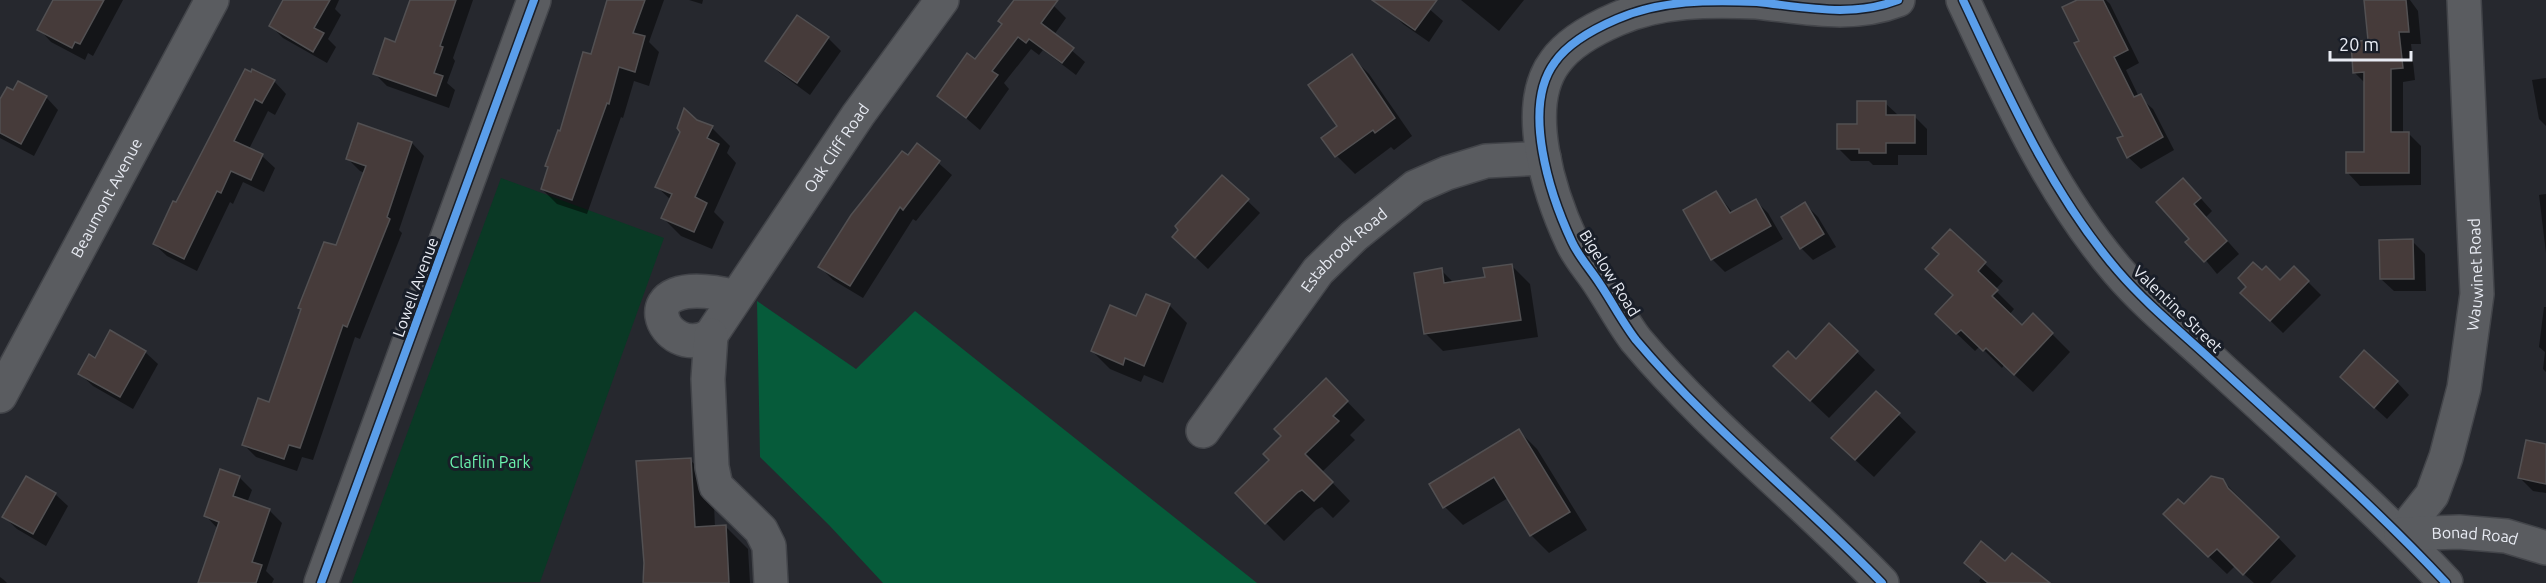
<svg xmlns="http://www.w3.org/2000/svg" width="2546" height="583" font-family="Ubuntu,sans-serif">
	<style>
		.green { fill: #0a3925 }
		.forest { fill: #065b3a }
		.shadow { fill: #0007 }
		.building { fill: #463b3a; stroke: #525052; stroke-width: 1.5 }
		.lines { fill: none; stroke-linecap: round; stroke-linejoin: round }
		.minor-casing { stroke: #43454a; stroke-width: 36 }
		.minor { stroke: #5a5c60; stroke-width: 33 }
		.cycleway-casing { stroke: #191e28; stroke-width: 11 }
		.cycleway { stroke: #5a9eea; stroke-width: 8 }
		.labels { text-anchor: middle; stroke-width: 6; stroke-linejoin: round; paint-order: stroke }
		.street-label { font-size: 16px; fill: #e8ebf3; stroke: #191e28 }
		.park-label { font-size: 16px; fill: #6cf6af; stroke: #191e28 }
	</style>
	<rect width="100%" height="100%" fill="#26282e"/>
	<path class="green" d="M501 178 664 238 540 582 352 583Z"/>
	<path class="forest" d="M757 301 856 369 915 311 1257 583H883L829 525 760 457Z"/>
	<g class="shadow">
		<path d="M54 0H123L93 56 88 53 85 60 51 42 39 29Z"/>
		<path d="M285 0H339L335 9 341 15 328 39 336 47 327 63 283 38 271 26Z"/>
		<path d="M412 0H473L453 58 455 61 447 83 455 90 449 108 387 86 375 74 396 44Z"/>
		<path d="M608 0H664L649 42 659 52 649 86 634 81 623 118 621 117 587 214 557 204 542 189 561 133 592 56Z"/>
		<path d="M689 0H703L702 4Z"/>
		<path d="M1015 0H1046L1054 6 1066 18 1054 35 1085 62 1076 75 1043 50 1039 55 1031 49 1004 83 1009 89 980 130 939 95 976 61 1003 24Z"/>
		<path d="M1398 0H1419L1443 21 1429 42 1403 24 1390 11Z"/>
		<path d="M1461 0H1524L1499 31Z"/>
		<path d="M2081 0H2106L2110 4 2139 63 2126 70 2139 97 2153 109 2174 150 2141 169 2128 157 2125 136 2081 42Z"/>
		<path d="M2367 0H2410L2418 11 2421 44H2411L2415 80 2403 82V133H2408L2421 146V185L2360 186 2348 173 2365 153V83L2355 73 2369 41Z"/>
		<path d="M828 38 841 51 810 95 780 73 767 61Z"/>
		<path d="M1351 56 1369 74 1412 136 1394 150 1391 147 1355 174 1337 156 1323 138 1339 127Z"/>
		<path d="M245 71 274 81 286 94 275 115 268 111 249 149 262 156 275 168 264 192 243 182 233 204 230 202 197 271 167 256 154 244Z"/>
		<path d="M2546 78V126L2539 119 2532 80Z"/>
		<path d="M46 97 58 110 34 156 0 138V102Z"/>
		<path d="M1885 103 1898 115 1914 116 1927 129V155H1898V165H1873L1869 161H1851L1838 148 1859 126Z"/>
		<path d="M696 121 712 128 730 146 727 153 736 163 714 212 724 222 712 249 681 236 663 218 671 200 657 187Z"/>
		<path d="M359 125 412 143 424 156 399 230 402 233 360 339 355 337 313 460 302 457 297 471 256 457 244 445 270 404 337 247 365 173 360 171 347 158Z"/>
		<path d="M918 145 952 175 916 221 913 219 863 298 833 280 820 267Z"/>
		<path d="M1223 177 1260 213 1208 269 1187 249Z"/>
		<path d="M1716 192 1733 213 1756 201 1768 213 1783 239 1725 272 1712 259Z"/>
		<path d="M2195 192 2212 211 2206 217 2239 254 2217 274 2158 202Z"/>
		<path d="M2546 194V253L2539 195Z"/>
		<path d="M1805 204 1818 217 1836 247 1813 260 1801 248Z"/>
		<path d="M1950 231 2003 281 1995 290 2014 309 2009 315 2022 327 2033 315 2070 352 2033 392 2004 365 2002 368 1980 346 1975 351 1955 332V295L1941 255Z"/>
		<path d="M2412 241 2425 254 2426 291H2394L2381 279Z"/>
		<path d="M1512 266 1530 284 1538 337 1443 351 1425 333 1441 270 1454 283 1486 278Z"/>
		<path d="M2294 268 2321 295 2283 333 2242 293 2262 272 2280 282Z"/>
		<path d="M1169 305 1187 323 1163 383 1144 375 1141 382 1110 369 1092 351 1137 318Z"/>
		<path d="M2544 307H2546V372L2543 369 2545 352 2539 347Z"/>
		<path d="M1829 325 1875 370 1829 418 1793 384Z"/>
		<path d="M145 352 158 364 133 409 93 386 80 374Z"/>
		<path d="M1326 380 1365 420 1350 435 1355 440 1322 472 1350 501 1333 518 1322 507 1316 510 1284 541 1237 494 1271 460 1283 436Z"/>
		<path d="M2397 382 2409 395 2387 419 2354 389Z"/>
		<path d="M1876 393 1916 432 1874 477 1851 456Z"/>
		<path d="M1519 431 1537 449 1587 530 1549 553 1531 535 1508 498 1463 525 1445 507 1431 485Z"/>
		<path d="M2546 446V493L2533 491 2520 478Z"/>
		<path d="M690 460 713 482 715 527H726L748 549 750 583H642L645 563Z"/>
		<path d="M239 477 252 490 247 503 269 510 282 523 266 571 274 579 272 583H200L218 529 206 516Z"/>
		<path d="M2212 477H2216L2225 483 2296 556 2270 583H2254L2235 566 2227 574 2183 532Z"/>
		<path d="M55 494 68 506 46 546 17 529 4 517Z"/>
		<path d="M1966 563H2006L2046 583H1981L1979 581 1981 578Z"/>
		<path d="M0 577 4 580 7 583H0Z"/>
	</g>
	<g class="building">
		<path d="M53 0H104L80 44 75 42 72 48 37 30Z"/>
		<path d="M283 0H330L314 28 324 33 313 52 269 26Z"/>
		<path d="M410 0H456L440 46 443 47 434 73 443 76 436 96 373 74 385 38 395 42Z"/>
		<path d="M607 0H645L633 33 645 36 635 72 619 67 609 104 607 103 572 200 541 189 548 167 545 166 558 130 560 131 583 52 591 54Z"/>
		<path d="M1014 0H1058L1041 23 1074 48 1062 63 1029 39 1026 43 1018 37 992 71 998 75 966 118 937 96 967 53 975 59 1002 24 998 21Z"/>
		<path d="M1372 0H1437L1415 30Z"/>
		<path d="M2077 0H2103L2128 50 2114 57 2134 97 2141 94 2163 137 2127 158 2117 138 2123 136 2074 43 2079 41 2062 7Z"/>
		<path d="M2364 0H2406L2409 32H2399L2403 68 2391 69V132H2409V173H2346V152H2364V72L2353 73 2351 42 2368 40Z"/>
		<path d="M797 15 829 37 797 83 765 61Z"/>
		<path d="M1352 54 1395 118 1375 133 1373 130 1335 157 1321 138 1337 126 1308 85Z"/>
		<path d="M245 69 251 72 252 69 275 80 262 103 255 99 234 141 263 154 251 180 231 171 221 193 217 191 184 259 153 244 173 201 176 202Z"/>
		<path d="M18 81 47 96 21 144 0 133V99L7 87 13 90Z"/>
		<path d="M1857 101H1886V115H1915V143H1886V153H1859V149H1837V124H1857Z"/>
		<path d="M684 108 697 120 713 126 707 138 719 144 695 197 707 203 694 232 661 218 672 194 655 187 680 132 677 128Z"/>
		<path d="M358 123 412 142 387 217 390 219 347 327 343 325 300 448 289 445 284 459 242 445 258 398 269 402 301 309 298 308 324 242 336 245 366 166 346 159Z"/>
		<path d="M917 143 940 161 903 210 900 207 850 286 818 267 851 215 902 151 908 155Z"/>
		<path d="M1222 175 1249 199 1195 258 1172 237 1178 230 1175 226Z"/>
		<path d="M2183 178 2201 198 2194 204 2227 241 2204 262 2185 242 2189 239 2156 202Z"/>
		<path d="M1716 191 1730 213 1756 199 1771 226 1711 260 1683 210Z"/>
		<path d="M1805 202 1824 234 1800 249 1781 217Z"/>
		<path d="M1950 229 1986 262 1978 271 1998 290 1992 296 2022 325 2033 313 2053 333 2014 375 1986 348 1983 351 1961 330 1956 334 1935 314 1953 295 1925 269 1939 254 1932 248Z"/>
		<path d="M2413 239 2414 279H2380L2379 240Z"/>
		<path d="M2253 262 2262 270 2266 266 2280 280 2294 266 2309 281 2270 321 2240 293 2246 287 2238 278Z"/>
		<path d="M1512 264 1521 320 1424 334 1414 273 1442 268 1444 283 1485 277 1483 268Z"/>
		<path d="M1146 294 1170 304 1144 366 1125 358 1123 365 1091 351 1110 305 1136 316Z"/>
		<path d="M1829 323 1858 351 1810 401 1773 366 1788 351 1796 359Z"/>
		<path d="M110 330 146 351 120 397 78 374 89 354 95 358Z"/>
		<path d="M2364 350 2398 381 2374 408 2340 377Z"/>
		<path d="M1326 378 1348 401 1333 416 1339 421 1305 454 1333 482 1314 501 1302 490 1298 492 1265 524 1235 493 1269 460 1263 454 1281 436 1274 429Z"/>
		<path d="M1876 391 1900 413 1855 460 1831 438Z"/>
		<path d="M1519 429 1570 512 1530 536 1494 477 1443 508 1429 484Z"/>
		<path d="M2526 440 2546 444V484L2518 478Z"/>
		<path d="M691 458 695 527 726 525 729 583H643L644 563 636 461Z"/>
		<path d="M220 469 240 476 233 496 270 509 252 562 262 565 256 583H198L219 522 204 516Z"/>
		<path d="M26 476 56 493 33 534 2 517Z"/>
		<path d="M2211 476 2223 479 2228 488 2279 537 2243 575 2217 549 2208 557 2163 514 2178 499 2184 504Z"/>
		<path d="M1981 541 2005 561 2012 553 2050 583H1988L1964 563Z"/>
	</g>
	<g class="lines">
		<g class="minor-casing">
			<g id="minor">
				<path d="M1963 0C2007 93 2050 192 2118 271 2148 306 2186 336 2220 368 2296 438 2375 507 2446 583"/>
				<path id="s1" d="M736 297C618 267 665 365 711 335L858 115 942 0"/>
				<path d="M711 335 708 379 712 467 716 486 761 530 769 546 771 583"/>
				<path id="s2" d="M0 396 212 0"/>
				<path id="s3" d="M1203 431 1318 271 1354 236 1415 187 1447 173 1486 161 1544 158"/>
				<path id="s4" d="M2401 534 2432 495 2446 457 2464 388 2477 294 2464 0"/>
				<path id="s5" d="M2401 534 2459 532 2506 536 2546 548"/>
				<path d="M321 583 534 0"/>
				<path d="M1882 583C1802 500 1710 428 1636 340 1623 323 1612 302 1600 284 1591 270 1579 257 1572 242 1550 195 1521 107 1555 62 1569 42 1596 28 1617 19 1661 0 1709 0 1757 2 1804 7 1852 18 1898 0"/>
			</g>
		</g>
		<use href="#minor" class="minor"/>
		<g class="cycleway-casing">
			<g id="cycleway">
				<path d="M1963 0C2007 93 2050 192 2118 271 2148 306 2186 336 2220 368 2296 438 2375 507 2446 583"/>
				<path d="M321 583 534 0"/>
				<path d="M1882 583C1802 500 1710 428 1636 340 1623 323 1612 302 1600 284 1591 270 1579 257 1572 242 1550 195 1521 107 1555 62 1569 42 1596 28 1617 19 1661 0 1709 0 1757 2 1804 7 1852 18 1898 0"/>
			</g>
		</g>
		<use href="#cycleway" class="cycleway"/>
	</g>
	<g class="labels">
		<g class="street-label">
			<text dy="6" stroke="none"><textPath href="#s1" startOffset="376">Oak Cliff Road</textPath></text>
			<text dy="6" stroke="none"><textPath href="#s2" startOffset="225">Beaumont Avenue</textPath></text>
			<text dy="6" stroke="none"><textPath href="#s3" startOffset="230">Estabrook Road</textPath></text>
			<text transform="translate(1610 273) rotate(58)" y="6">Bigelow Road</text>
			<text dy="6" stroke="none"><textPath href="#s4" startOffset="276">Wauwinet Road</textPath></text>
			<text transform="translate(415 287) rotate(-70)" y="6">Lowell Avenue</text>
			<text transform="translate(2178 309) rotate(44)" y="6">Valentine Street</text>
			<text dy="6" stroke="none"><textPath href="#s5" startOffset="74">Bonad Road</textPath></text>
		</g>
		<g class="park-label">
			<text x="490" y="468">Claflin Park</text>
		</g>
	</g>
	<path d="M2330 51v9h81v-9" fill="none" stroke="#e8ebf3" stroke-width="3"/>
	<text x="2339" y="51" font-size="18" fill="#e8ebf3" stroke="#191e28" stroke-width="4.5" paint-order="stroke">20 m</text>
</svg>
